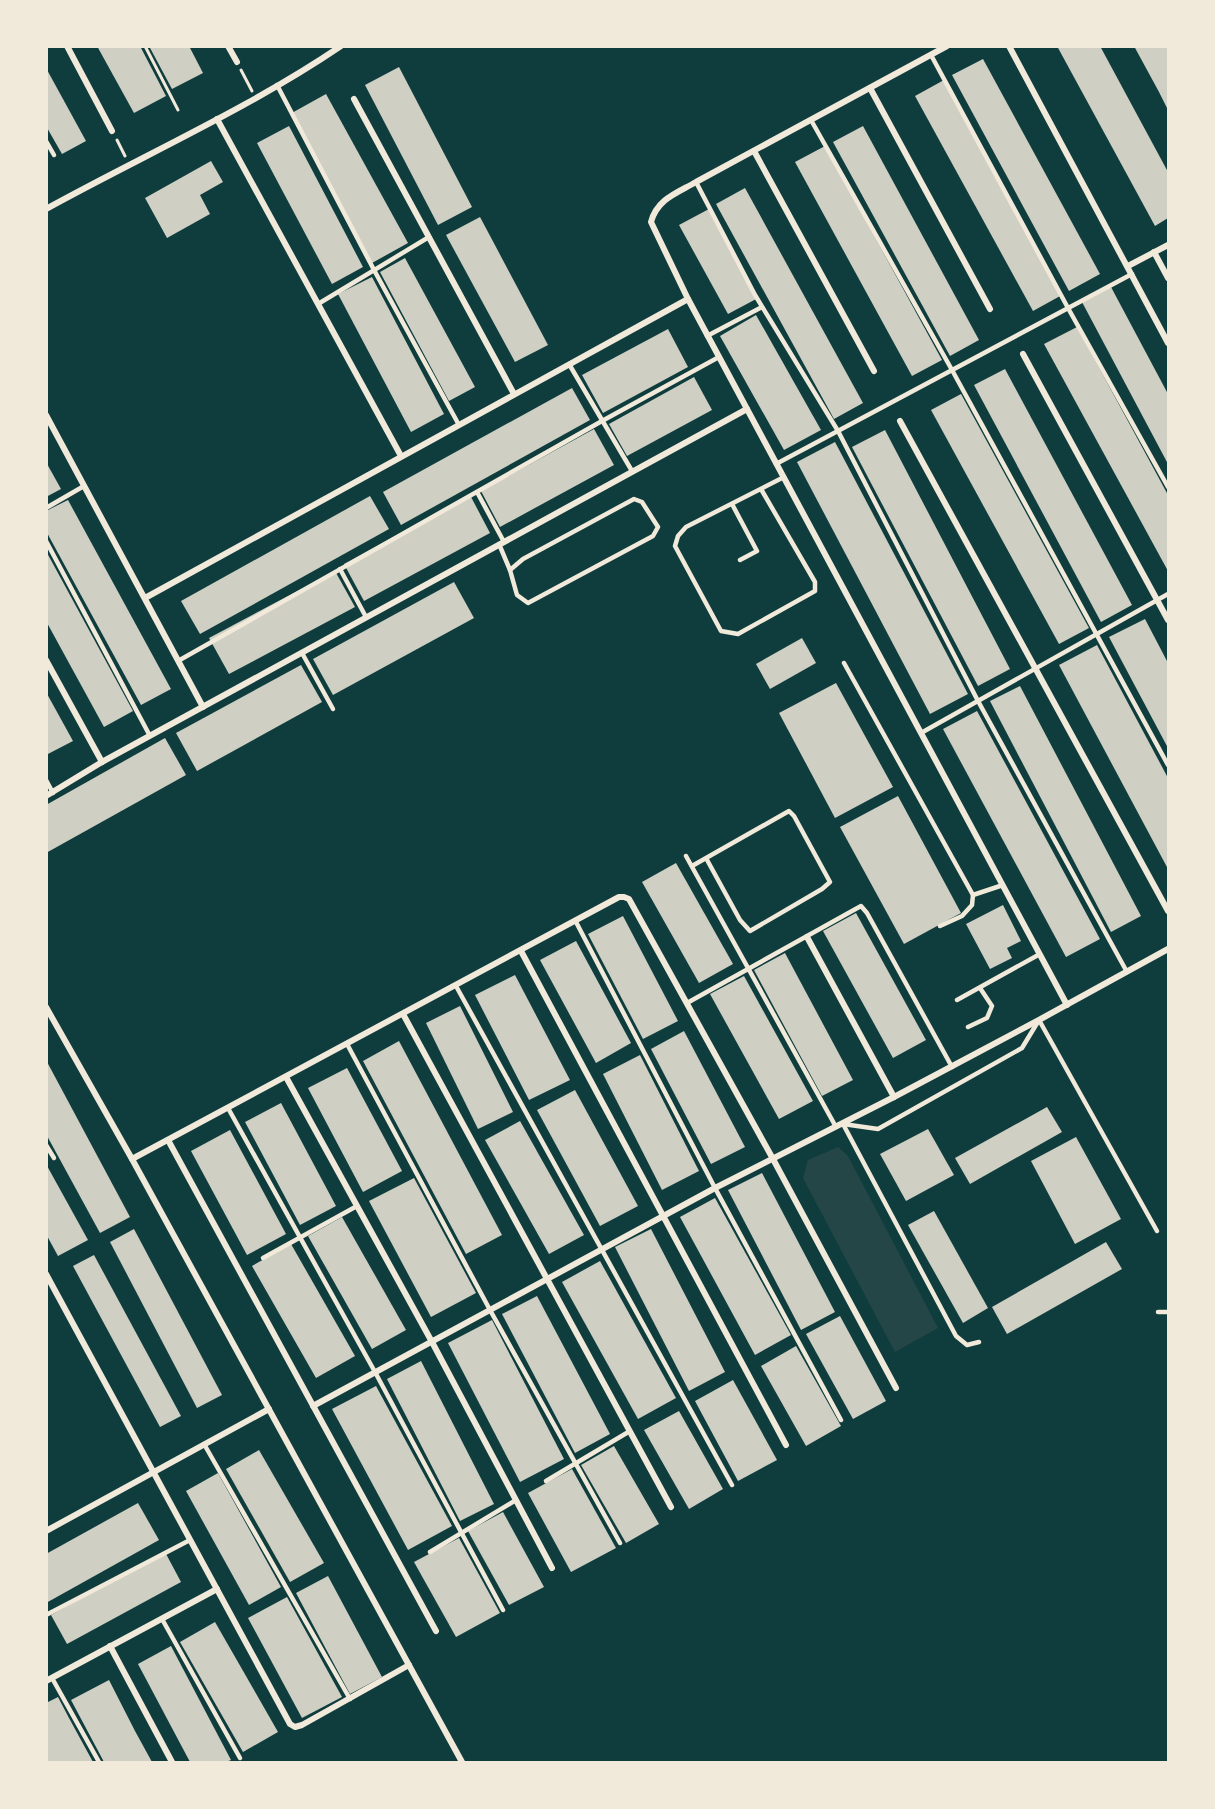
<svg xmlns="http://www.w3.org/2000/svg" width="1215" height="1809" font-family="'Space Grotesk',sans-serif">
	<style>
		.green { fill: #244646 }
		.building { fill: #cfcfc3 }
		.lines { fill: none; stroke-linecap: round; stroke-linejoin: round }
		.path { stroke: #f1e9da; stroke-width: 3 }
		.service { stroke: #f1e9da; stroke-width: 4.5 }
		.minor { stroke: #f1e9da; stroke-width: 6 }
	</style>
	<rect width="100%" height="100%" fill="#0f3d3e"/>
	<path class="green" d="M838 1147 848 1156 938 1328 895 1352 803 1178 808 1160Z"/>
	<g class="building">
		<path d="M97 46H140L166 96 134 113Z"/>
		<path d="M149 46H189L203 73 172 89Z"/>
		<path d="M1057 46H1100L1168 172V218L1155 226Z"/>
		<path d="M1134 46H1168V110L1159 92Z"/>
		<path d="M983 59 1100 274 1069 291 952 75Z"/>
		<path d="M399 67 472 207 438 225 365 85Z"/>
		<path d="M46 68 86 141 62 154 46 126Z"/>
		<path d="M944 80 1062 295 1033 311 915 96Z"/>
		<path d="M326 94 408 243 372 263 290 114Z"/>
		<path d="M289 126 363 267 332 284 257 143Z"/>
		<path d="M863 126 979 340 950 356 833 142Z"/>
		<path d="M825 146 942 360 912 376 795 162Z"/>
		<path d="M211 161 223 182 200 195 210 214 167 238 145 198Z"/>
		<path d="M745 188 863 403 834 419 716 204Z"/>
		<path d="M709 209 758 298 728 314 679 225Z"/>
		<path d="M480 217 548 345 515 362 446 235Z"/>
		<path d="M405 258 475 387 449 401 380 272Z"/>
		<path d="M372 277 444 414 411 432 338 294Z"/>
		<path d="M1111 287 1168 394V464L1082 302Z"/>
		<path d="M756 315 821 430 784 450 720 336Z"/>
		<path d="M1077 327 1168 495V571L1044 344Z"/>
		<path d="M668 329 688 367 603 413 582 375Z"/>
		<path d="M1005 369 1132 605 1101 622 974 385Z"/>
		<path d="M694 377 712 410 627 456 609 424Z"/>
		<path d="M572 388 590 420 401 525 383 492Z"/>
		<path d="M961 394 1089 628 1059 644 931 410Z"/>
		<path d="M594 429 614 465 500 527 481 491Z"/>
		<path d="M885 430 1010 669 978 686 852 447Z"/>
		<path d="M835 442 968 694 930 714 797 462Z"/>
		<path d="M46 462 61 489 46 497Z"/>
		<path d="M470 495 490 533 364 601 344 564Z"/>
		<path d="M370 496 389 529 200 634 181 601Z"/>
		<path d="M68 500 171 689 141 705 46 531V511Z"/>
		<path d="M46 551 133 711 104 727 46 621Z"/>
		<path d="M335 571 355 607 229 674 209 638Z"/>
		<path d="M454 582 474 618 333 695 313 659Z"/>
		<path d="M1145 619 1168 663V748L1109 637Z"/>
		<path d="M802 638 816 663 770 689 756 664Z"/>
		<path d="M1097 645 1168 778V869L1059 665Z"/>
		<path d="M301 665 322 702 197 771 176 733Z"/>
		<path d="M836 683 893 787 835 818 779 713Z"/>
		<path d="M1020 686 1141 916 1111 932 990 701Z"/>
		<path d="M46 692 73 741 46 755Z"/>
		<path d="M977 711 1100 939 1066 957 943 729Z"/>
		<path d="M165 738 186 775 46 853V805Z"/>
		<path d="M898 796 961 913 904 944 840 827Z"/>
		<path d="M676 863 733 964 699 983 642 882Z"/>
		<path d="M1003 905 1021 941 1007 948 1012 958 990 969 966 924Z"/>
		<path d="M856 913 926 1040 893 1058 823 931Z"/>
		<path d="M623 916 678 1021 643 1039 588 934Z"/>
		<path d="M576 941 631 1043 596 1063 540 960Z"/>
		<path d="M785 953 853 1080 822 1096 754 970Z"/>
		<path d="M515 975 570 1080 529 1100 475 995Z"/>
		<path d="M744 976 813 1101 779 1119 710 994Z"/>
		<path d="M460 1006 513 1112 478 1129 426 1023Z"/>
		<path d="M684 1031 745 1147 711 1164 651 1049Z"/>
		<path d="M399 1041 502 1235 466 1254 363 1061Z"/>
		<path d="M640 1055 699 1171 662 1190 603 1074Z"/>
		<path d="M46 1060 130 1217 100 1233 46 1134Z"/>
		<path d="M347 1068 402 1171 363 1192 308 1088Z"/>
		<path d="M575 1090 638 1206 600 1226 537 1110Z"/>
		<path d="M281 1103 336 1206 300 1225 245 1122Z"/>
		<path d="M1047 1107 1062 1132 970 1184 955 1158Z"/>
		<path d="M520 1121 584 1235 549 1254 485 1140Z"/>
		<path d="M928 1129 954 1175 906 1201 880 1154Z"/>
		<path d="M230 1130 286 1234 247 1255 191 1151Z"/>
		<path d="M1076 1137 1121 1219 1075 1244 1031 1161Z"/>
		<path d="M46 1164 88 1240 58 1256 46 1234Z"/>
		<path d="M762 1173 835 1312 801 1330 728 1190Z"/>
		<path d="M414 1178 476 1293 431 1317 369 1201Z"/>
		<path d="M715 1198 791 1335 755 1355 680 1217Z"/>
		<path d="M934 1211 988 1308 963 1323 908 1225Z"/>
		<path d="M342 1217 406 1330 372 1349 308 1236Z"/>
		<path d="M134 1229 222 1395 197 1408 110 1242Z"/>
		<path d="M651 1229 725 1372 689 1391 615 1247Z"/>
		<path d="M1106 1242 1122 1269 1007 1334 992 1307Z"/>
		<path d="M291 1244 355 1356 316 1378 252 1266Z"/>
		<path d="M94 1255 181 1416 160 1427 73 1266Z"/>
		<path d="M600 1261 676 1398 638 1419 562 1282Z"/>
		<path d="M537 1296 610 1434 575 1453 502 1314Z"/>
		<path d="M840 1316 886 1401 853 1419 806 1334Z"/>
		<path d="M492 1320 564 1459 520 1482 448 1343Z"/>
		<path d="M796 1346 841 1426 806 1446 761 1366Z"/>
		<path d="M421 1361 494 1504 460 1521 387 1379Z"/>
		<path d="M733 1380 777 1460 738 1481 695 1401Z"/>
		<path d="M376 1386 452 1526 408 1550 332 1409Z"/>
		<path d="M679 1411 723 1489 689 1509 644 1430Z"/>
		<path d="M614 1446 659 1524 626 1543 581 1465Z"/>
		<path d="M259 1450 324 1563 290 1582 226 1469Z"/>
		<path d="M572 1469 616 1548 571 1572 528 1493Z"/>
		<path d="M218 1473 281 1587 249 1605 186 1491Z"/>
		<path d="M138 1503 159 1540 46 1603V1554Z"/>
		<path d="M503 1512 544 1587 509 1605 468 1531Z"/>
		<path d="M459 1538 500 1613 456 1637 414 1562Z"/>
		<path d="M165 1552 181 1582 67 1644 51 1615Z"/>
		<path d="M328 1576 382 1677 350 1694 296 1593Z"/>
		<path d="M287 1597 342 1697 302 1718 248 1618Z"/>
		<path d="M215 1622 278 1732 243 1752 180 1642Z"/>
		<path d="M171 1646 231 1760 226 1762H190L138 1664Z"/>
		<path d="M109 1680 135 1731 152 1762H104L71 1700Z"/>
		<path d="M58 1697 69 1718 93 1762H49L48 1761 46 1758V1703Z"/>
	</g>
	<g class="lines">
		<g class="path">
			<path d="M145 46 178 110"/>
			<path d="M241 70 252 91"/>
			<path d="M117 140 125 156"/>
		</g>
		<g class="service">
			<path d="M931 55 1068 308 1168 487"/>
			<path d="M277 85 374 270 459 425"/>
			<path d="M811 120 952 370 1168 765"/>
			<path d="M46 141 54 155"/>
			<path d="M696 182 755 295 838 431 978 701 1127 972"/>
			<path d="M318 304 429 237"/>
			<path d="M707 336 762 307"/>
			<path d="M569 364 632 471"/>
			<path d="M776 464 1132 274"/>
			<path d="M761 489 815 582V591L738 634 721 631 675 546 678 536 686 527 784 477"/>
			<path d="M477 492 504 542"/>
			<path d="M634 499 642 502 658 527 653 536 528 603 517 595 510 570 523 559Z"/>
			<path d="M732 504 757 551 740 560"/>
			<path d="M46 508 84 486"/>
			<path d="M46 541 150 736"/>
			<path d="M499 544 510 570"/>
			<path d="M340 569 366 617"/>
			<path d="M302 653 333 709"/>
			<path d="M178 661 602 421 719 357"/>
			<path d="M844 663 973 895 1003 885"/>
			<path d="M921 733 1168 594"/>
			<path d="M46 780 53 793"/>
			<path d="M686 856 836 1127"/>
			<path d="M692 866 789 811 794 816 830 882 822 889 750 931 740 920 706 858"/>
			<path d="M576 922 715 1188 841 1420"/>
			<path d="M940 926 962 916 972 905 973 895"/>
			<path d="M456 986 732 1485"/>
			<path d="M957 1000 1040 954"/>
			<path d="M687 1003 861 906 867 913 952 1067"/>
			<path d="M1039 1020 1157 1231"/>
			<path d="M968 1027 987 1018 992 1006 980 988"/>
			<path d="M347 1044 490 1310 620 1543"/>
			<path d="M228 1108 375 1372 503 1610"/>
			<path d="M843 1124 956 1336 967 1345 979 1342"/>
			<path d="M843 1124 878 1129 1022 1048 1039 1020"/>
			<path d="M46 1145 54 1158"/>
			<path d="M263 1258 357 1206"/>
			<path d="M1158 1312H1168"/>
			<path d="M204 1444 350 1699"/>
			<path d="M546 1481 630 1431"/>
			<path d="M430 1552 516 1500"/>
			<path d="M46 1615 190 1540"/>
			<path d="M162 1619 240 1758"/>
			<path d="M52 1678 99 1762"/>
		</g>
		<g class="minor">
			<path d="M67 46 112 131"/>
			<path d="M228 46 237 62"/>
			<path d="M947 46 696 182C677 193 657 199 651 222L688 299 1067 1005"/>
			<path d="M1009 46 1168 343"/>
			<path d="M870 88 990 309"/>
			<path d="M354 99 514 394"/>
			<path d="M217 119 401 456"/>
			<path d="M754 151 874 371"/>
			<path d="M46 209C144 155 248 109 341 46"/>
			<path d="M1154 252 1168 278"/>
			<path d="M1128 266 1168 245"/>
			<path d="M1023 354 1168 620"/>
			<path d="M46 415 203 707"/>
			<path d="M900 421 1168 911"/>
			<path d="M145 598 688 299"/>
			<path d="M46 660 102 762"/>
			<path d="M46 796 102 762 747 409"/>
			<path d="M807 937 894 1097"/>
			<path d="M521 951 786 1445"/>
			<path d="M46 1007 132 1159 462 1762"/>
			<path d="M403 1014 671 1507"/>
			<path d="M286 1077 432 1342 552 1568"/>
			<path d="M168 1140 436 1631"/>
			<path d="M132 1159 619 897H624L629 899 773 1159 896 1388"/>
			<path d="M46 1274 290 1724 295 1727 302 1725 409 1665"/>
			<path d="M313 1406 715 1188 894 1097 1039 1020 1168 949"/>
			<path d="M46 1531 269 1409"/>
			<path d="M110 1646 172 1762"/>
			<path d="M46 1681 217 1589"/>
		</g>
	</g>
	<rect width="1215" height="1809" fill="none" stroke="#f1e9da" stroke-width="96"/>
</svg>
